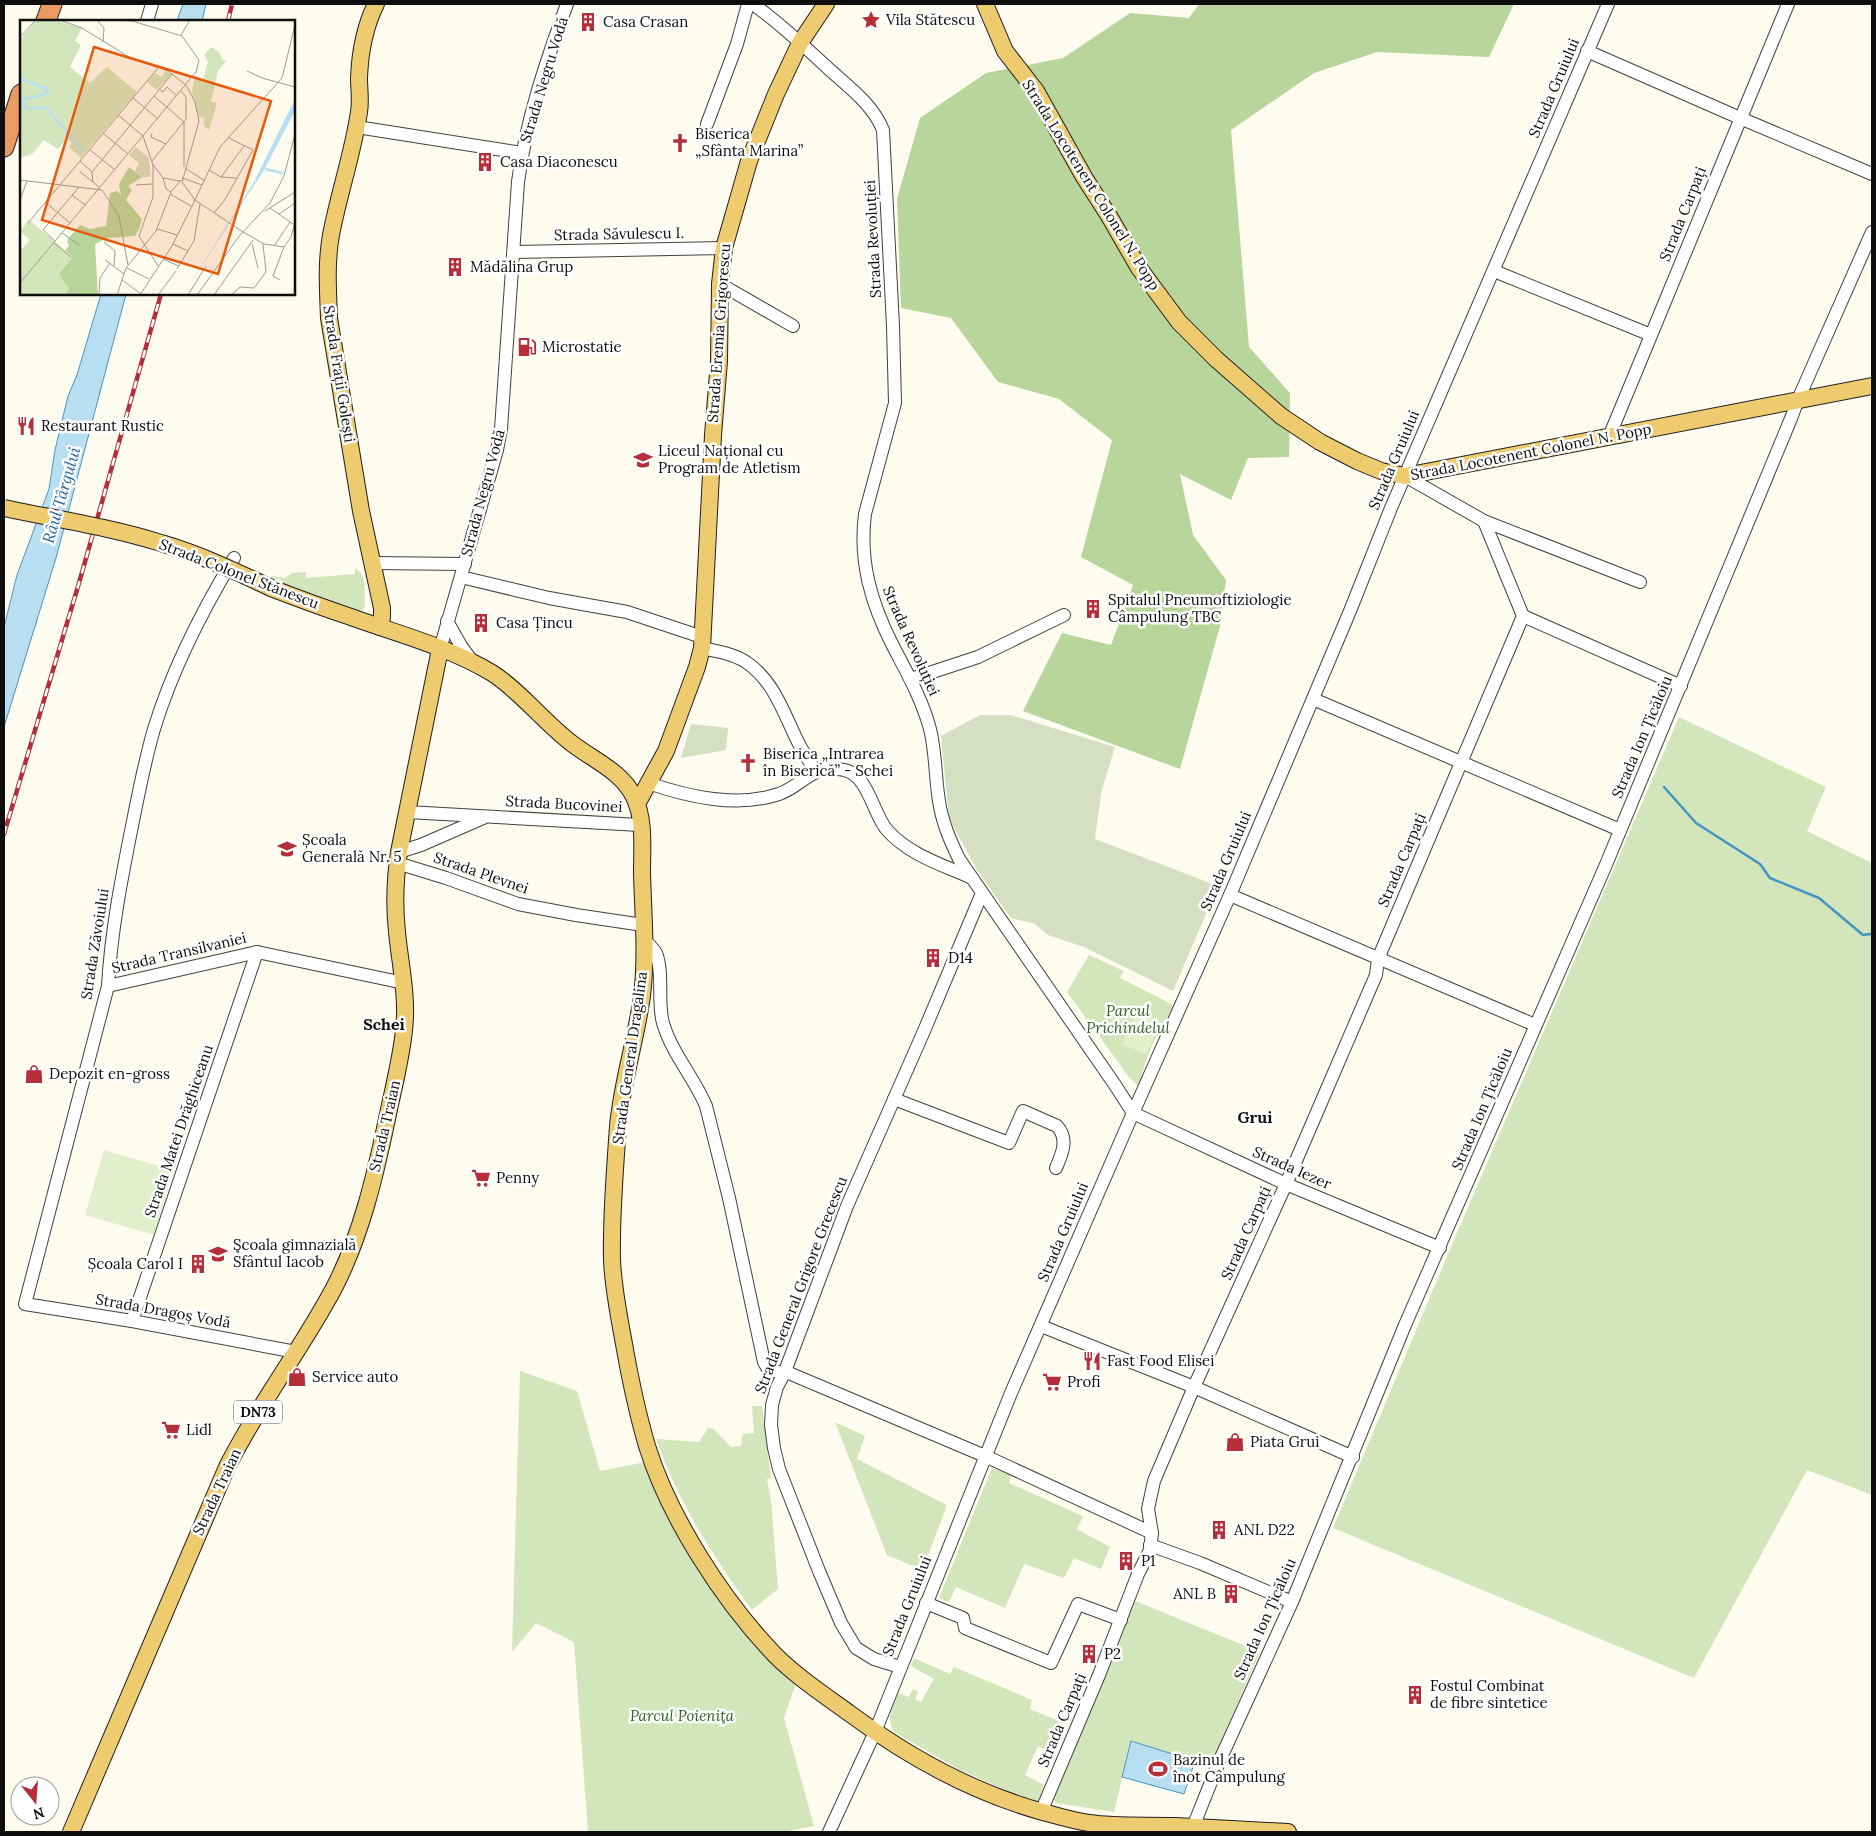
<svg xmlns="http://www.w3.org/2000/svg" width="1876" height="1836" font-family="Lora,serif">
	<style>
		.green { fill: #d3e6bb }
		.forest { fill: #b8d69c }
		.cemetery { fill: #d6dfc2 }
		.pitch { fill: #e3eecc }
		.water { fill: #b8def2; stroke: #4495c3 }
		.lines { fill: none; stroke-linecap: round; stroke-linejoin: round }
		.stream { stroke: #4495c3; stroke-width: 2.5 }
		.minor-casing { stroke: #414141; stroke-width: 14 }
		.major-casing { stroke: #1f1f1f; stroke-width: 18 }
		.highway-casing { stroke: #1f1f1f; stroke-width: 21 }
		.minor { stroke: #fff; stroke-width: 12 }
		.major { stroke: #efcb6f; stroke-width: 16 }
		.highway { stroke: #ea9b61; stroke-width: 19 }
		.rail-casing { stroke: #b42f3a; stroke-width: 4.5 }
		.rail { stroke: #fff; stroke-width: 2.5; stroke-dasharray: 8; stroke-linecap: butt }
		.major-bridge-casing { stroke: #1f1f1f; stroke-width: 18; stroke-linecap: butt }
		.major-bridge { stroke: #efcb6f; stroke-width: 16 }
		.labels { text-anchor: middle; stroke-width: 5; stroke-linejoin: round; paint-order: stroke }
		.shield { fill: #fff; stroke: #565656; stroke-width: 1 }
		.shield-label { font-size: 14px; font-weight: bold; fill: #0e0e0e }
		.poi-label { font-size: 15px; fill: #0e0e0e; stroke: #fff; text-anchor: start }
		.street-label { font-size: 15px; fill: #0e0e0e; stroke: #fff }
		.park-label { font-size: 15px; font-style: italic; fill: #316122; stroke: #fff }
		.water-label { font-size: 16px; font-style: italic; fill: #206697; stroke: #fff }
		.neighbourhood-label { font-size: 16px; font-weight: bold; fill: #0e0e0e; stroke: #fff }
		.inset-river { fill: none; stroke: #b8def2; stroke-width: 2.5 }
		.inset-road { fill: none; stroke: #9e9c95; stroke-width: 1 }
		.view { fill: #e8590c; fill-opacity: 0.15; stroke: #e8590c; stroke-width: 2.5 }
		.inset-edge { fill: none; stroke: #0e0e0e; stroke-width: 2.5 }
	</style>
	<rect width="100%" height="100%" fill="#fefbef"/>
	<g class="green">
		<path d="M355 568C368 574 364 595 365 607L362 610 357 611 269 579 271 576 285 578 292 573 306 572V578L355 574Z"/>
		<path d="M1679 717 1826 787 1807 831 1870 862 1872 859V1495L1807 1470 1694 1678 1333 1528 1456 1235Z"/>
		<path d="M1089 955 1124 971 1120 978 1175 1006C1162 1021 1143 1061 1141 1081L1137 1085 1129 1077 1067 992Z"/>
		<path d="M520 1371 577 1391 600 1471 646 1462 716 1595 772 1665 796 1683 784 1718 814 1826 783 1832H588L574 1642 536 1623 512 1652Z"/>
		<path d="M752 1406H762L771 1478 767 1479 771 1500 778 1589 752 1610C713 1557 678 1501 656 1439L699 1442 708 1428 714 1429 731 1447 741 1446 743 1434 754 1433Z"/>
		<path d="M835 1422 865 1436 857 1459 947 1505 927 1558 922 1557 918 1568 887 1555Z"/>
		<path d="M992 1468 1012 1475 1009 1483 1083 1516 1077 1529 1110 1547 1101 1569 1074 1558 1064 1578 1024 1564 1005 1608 956 1587 949 1602 939 1598Z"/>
		<path d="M1133 1600 1260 1652 1211 1764 1195 1761 1131 1741 1114 1812 1056 1803 1052 1796Z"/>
		<path d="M914 1658 950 1674 954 1667 1032 1700 1030 1709 1061 1722 1049 1751 1038 1746 1025 1775 1044 1785 1037 1804 960 1770 894 1732C886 1718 892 1707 898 1693L909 1697 913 1689 918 1692 915 1699 921 1702 934 1679 911 1666Z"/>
	</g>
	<path class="forest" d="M1199 4H1514L1489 57 1377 52 1314 73 1231 130 1249 347 1290 393 1289 457 1248 458 1231 500 1180 474 1193 535 1226 580 1220 626 1180 769 1023 711 1062 633 1111 645 1133 585 1081 557 1112 440 1059 399 998 382 951 318 901 308 897 199 920 118 986 73 1063 58 1130 13 1189 18Z"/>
	<g class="cemetery">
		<path d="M980 715H1011L1115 747 1101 793 1095 839 1218 886 1173 991 1084 947 1048 935 1035 924 1011 918 977 870 949 818 941 736Z"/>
		<path d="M691 724 728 728 726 750 681 758Z"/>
	</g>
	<g class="pitch">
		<path d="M1136 1012 1160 1022 1146 1054 1122 1044Z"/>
		<path d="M104 1150 173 1170 154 1235 85 1215Z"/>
	</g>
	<g class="water">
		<path d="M183 4H206L202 21H177Z"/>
		<path d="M101 294H126L56 558 4 727V627L17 575 49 489 55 450 68 396 77 375Z"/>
		<path d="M1131 1741 1195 1761 1184 1794 1122 1777Z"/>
	</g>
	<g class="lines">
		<path class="stream" d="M1664 787 1696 823 1760 864 1770 878 1819 898 1863 935 1870 934 1872 935"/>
		<g class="minor-casing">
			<g id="minor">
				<path d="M753 4C781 24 805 47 830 70 850 88 873 105 883 130L893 326 895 403 865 514C859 562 871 603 893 646 907 673 922 699 930 729 936 753 935 777 939 801 942 822 950 840 959 859L1115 1085 1133 1113 1286 1184 1440 1248"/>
				<path d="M147 21 152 4"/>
				<path d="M1587 51 1740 118 1872 174"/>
				<path d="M707 124 737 44 748 4"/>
				<path d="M357 127 522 153"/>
				<path d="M514 252 724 248"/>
				<path d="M1494 271 1651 335"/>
				<path d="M720 284 793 326"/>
				<path d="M1609 437 1788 4"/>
				<path d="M1405 476 1484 521 1523 616 1681 686"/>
				<path d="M1484 521 1640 582"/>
				<path d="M234 558C202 611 172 670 154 729 145 760 139 791 133 821 122 876 111 931 108 986L25 1304 132 1321 296 1352"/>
				<path d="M372 563 465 564"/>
				<path d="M461 577 549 598 627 612 702 637"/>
				<path d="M447 621 461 646 472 661"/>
				<path d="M702 648C717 651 733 654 746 662 776 682 785 718 801 748 806 756 811 764 815 771"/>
				<path d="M440 649 497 450 501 429 518 182C526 120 546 62 567 4"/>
				<path d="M911 679 978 657 1064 615"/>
				<path d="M1313 699 1620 830"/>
				<path d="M648 783C689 797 737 808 779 794 804 785 812 763 844 770 868 774 873 814 887 830 909 855 943 865 972 878"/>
				<path d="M407 812 640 825"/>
				<path d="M399 852 421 845 483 818"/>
				<path d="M397 863 446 878 518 904 576 915 643 925"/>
				<path d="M1230 895 1535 1025"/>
				<path d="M643 938C647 943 653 948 656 953 664 974 657 1001 663 1023 672 1054 694 1077 706 1106L729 1198 764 1362 768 1369 784 1374"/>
				<path d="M108 986 257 952 404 983"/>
				<path d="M894 1099 1009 1143 1023 1111 1057 1126C1069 1139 1062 1154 1056 1168"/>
				<path d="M132 1321 257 952"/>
				<path d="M1041 1326 1194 1387 1353 1457"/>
				<path d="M784 1371 985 1456 1152 1533"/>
				<path d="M1150 1545 1200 1563 1292 1602"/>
				<path d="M926 1603 963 1618 965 1628 1051 1663 1078 1604 1121 1620"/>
				<path d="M900 1667 874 1659 856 1648 841 1623 819 1571 779 1469 774 1448 771 1425 772 1405 777 1387 784 1374 847 1206 924 1031 982 893"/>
				<path d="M1041 1812 1099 1675 1138 1574 1150 1550 1152 1533 1148 1509 1154 1481 1194 1387 1286 1184 1376 975 1378 959 1523 616"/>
				<path d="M1193 1827 1219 1762 1292 1602 1405 1325 1605 867 1792 416 1797 402 1872 232"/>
				<path d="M829 1832 875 1732 1011 1393 1133 1113 1230 895 1350 611 1391 508 1608 4"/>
			</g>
		</g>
		<g class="major-casing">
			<g id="major">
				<path d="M376 4C365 26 360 52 359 78 359 89 361 101 359 112 353 153 339 193 331 235 326 262 328 291 329 318L361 511 382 608V617L380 627"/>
				<path d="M985 4 1005 51 1036 91 1084 177 1109 216 1139 268 1179 322 1216 359 1281 416 1320 442 1357 461 1381 471 1405 476 1872 386"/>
				<path d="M271 588C297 598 324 608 351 617 398 634 449 647 492 673 519 690 544 722 570 742 591 759 622 771 634 797 645 819 642 849 642 872 643 913 647 955 642 996 636 1040 622 1082 618 1126 615 1170 611 1215 612 1259 613 1288 619 1316 624 1344 630 1378 637 1412 647 1446 669 1517 723 1601 775 1655 797 1677 824 1695 849 1713 907 1756 974 1793 1043 1812 1058 1816 1074 1821 1089 1823 1117 1827 1147 1825 1175 1826 1213 1828 1250 1830 1288 1832"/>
				<path d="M637 804 666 751 697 667 702 648 713 435 719 361 720 284 724 248 749 161 776 94 800 43 826 4"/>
				<path d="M71 1832 227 1467C258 1405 301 1350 334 1288 361 1236 375 1176 387 1119 393 1089 401 1060 404 1030 408 997 400 964 397 932 394 905 395 879 399 852L440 649"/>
			</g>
		</g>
		<g class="highway-casing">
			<g id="highway">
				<path d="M46 21 52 4"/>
				<path d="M4 147 21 94"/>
			</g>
		</g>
		<use href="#minor" class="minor"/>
		<use href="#major" class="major"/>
		<use href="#highway" class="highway"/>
		<g class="rail-casing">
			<g id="rail">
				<path d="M228 21 232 4"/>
				<path d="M4 834 79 583 161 294"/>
			</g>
		</g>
		<use href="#rail" class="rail"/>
		<g class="major-bridge-casing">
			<path id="major-bridge" d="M4 508C56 519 110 527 161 543 199 554 235 571 271 588"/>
		</g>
		<use href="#major-bridge" class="major-bridge"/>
	</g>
	<defs>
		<g id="sight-bare" transform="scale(1.5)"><path d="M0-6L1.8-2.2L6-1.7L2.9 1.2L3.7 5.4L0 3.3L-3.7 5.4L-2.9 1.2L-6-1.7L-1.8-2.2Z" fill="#b42f3a" stroke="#fff" stroke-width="2.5" paint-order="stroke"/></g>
		<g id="building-bare" transform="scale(1.5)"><path d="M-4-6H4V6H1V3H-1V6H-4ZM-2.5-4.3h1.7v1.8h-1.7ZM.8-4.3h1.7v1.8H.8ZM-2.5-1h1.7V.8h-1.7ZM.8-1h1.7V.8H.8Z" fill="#b42f3a" stroke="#fff" stroke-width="2.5" paint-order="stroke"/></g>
		<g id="church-bare" transform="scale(1.5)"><path d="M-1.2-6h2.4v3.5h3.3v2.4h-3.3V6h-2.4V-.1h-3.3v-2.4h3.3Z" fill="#b42f3a" stroke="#fff" stroke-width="2.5" paint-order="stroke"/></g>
		<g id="fuel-bare" transform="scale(1.5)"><path d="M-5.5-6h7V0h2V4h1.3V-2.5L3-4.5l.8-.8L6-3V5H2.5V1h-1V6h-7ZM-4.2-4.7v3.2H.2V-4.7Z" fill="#b42f3a" stroke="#fff" stroke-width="2.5" paint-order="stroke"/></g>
		<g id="restaurant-bare" transform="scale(1.5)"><path d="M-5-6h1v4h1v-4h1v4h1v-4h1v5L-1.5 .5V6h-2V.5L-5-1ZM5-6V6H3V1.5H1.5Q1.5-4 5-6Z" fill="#b42f3a" stroke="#fff" stroke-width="2.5" paint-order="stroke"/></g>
		<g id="university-bare" transform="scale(1.5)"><path d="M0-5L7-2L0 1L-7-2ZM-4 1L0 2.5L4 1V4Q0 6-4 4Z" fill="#b42f3a" stroke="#fff" stroke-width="2.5" paint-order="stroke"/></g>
		<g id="school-bare" transform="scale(1.5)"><path d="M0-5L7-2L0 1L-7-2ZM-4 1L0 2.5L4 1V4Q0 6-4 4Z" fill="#b42f3a" stroke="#fff" stroke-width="2.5" paint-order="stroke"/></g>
		<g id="shop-bare" transform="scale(1.5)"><path d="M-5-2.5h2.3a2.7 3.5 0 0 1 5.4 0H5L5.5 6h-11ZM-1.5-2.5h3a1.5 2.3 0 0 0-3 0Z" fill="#b42f3a" stroke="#fff" stroke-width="2.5" paint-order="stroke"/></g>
		<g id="supermarket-bare" transform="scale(1.5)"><path d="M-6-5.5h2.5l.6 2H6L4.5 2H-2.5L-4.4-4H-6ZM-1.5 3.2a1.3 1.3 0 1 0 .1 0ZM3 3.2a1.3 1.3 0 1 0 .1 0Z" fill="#b42f3a" stroke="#fff" stroke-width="2.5" paint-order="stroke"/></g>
		<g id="stadium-bare" transform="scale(1.5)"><path d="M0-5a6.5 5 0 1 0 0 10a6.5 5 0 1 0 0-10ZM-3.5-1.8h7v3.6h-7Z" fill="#b42f3a" stroke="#fff" stroke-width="2.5" paint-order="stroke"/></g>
	</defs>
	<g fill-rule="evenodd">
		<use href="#sight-bare" x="871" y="20"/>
		<use href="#building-bare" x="588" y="22"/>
		<use href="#church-bare" x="680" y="143"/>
		<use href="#building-bare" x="485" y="162"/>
		<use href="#building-bare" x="455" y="267"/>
		<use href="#fuel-bare" x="527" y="347"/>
		<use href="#restaurant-bare" x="26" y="426"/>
		<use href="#university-bare" x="643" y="460"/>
		<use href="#building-bare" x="1093" y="609"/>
		<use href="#building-bare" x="481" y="623"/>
		<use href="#church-bare" x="748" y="763"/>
		<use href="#school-bare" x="287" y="849"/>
		<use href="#building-bare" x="933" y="958"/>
		<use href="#shop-bare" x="34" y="1074"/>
		<use href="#supermarket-bare" x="481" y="1178"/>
		<use href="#school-bare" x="218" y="1254"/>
		<use href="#building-bare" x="198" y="1264"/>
		<use href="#restaurant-bare" x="1092" y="1361"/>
		<use href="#shop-bare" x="297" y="1377"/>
		<use href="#supermarket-bare" x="1052" y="1382"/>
		<use href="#supermarket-bare" x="171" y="1430"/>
		<use href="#shop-bare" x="1235" y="1442"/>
		<use href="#building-bare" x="1219" y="1530"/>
		<use href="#building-bare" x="1126" y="1561"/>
		<use href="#building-bare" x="1231" y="1594"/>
		<use href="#building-bare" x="1089" y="1654"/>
		<use href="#building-bare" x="1415" y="1695"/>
		<use href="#stadium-bare" x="1158" y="1769"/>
	</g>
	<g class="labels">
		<rect class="shield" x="234" y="1400.5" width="48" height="23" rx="4"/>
		<g class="shield-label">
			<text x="258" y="1417">DN73</text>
		</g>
		<g class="poi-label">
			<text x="886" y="25">Vila Stătescu</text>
			<text x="603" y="27">Casa Crasan</text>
			<text x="695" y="139">Biserica<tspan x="695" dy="17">„Sfânta Marina”</tspan></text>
			<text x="500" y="167">Casa Diaconescu</text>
			<text x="470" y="272">Mădălina Grup</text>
			<text x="542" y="352">Microstatie</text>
			<text x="41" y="431">Restaurant Rustic</text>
			<text x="658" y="456">Liceul Național cu<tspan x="658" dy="17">Program de Atletism</tspan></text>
			<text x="1108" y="605">Spitalul Pneumoftiziologie<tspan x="1108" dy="17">Câmpulung TBC</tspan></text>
			<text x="496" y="628">Casa Țincu</text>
			<text x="763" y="759">Biserica „Intrarea<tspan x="763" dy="17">în Biserică” - Schei</tspan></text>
			<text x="302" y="845">Școala<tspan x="302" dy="17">Generală Nr. 5</tspan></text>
			<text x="948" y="963">D14</text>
			<text x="49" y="1079">Depozit en-gross</text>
			<text x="496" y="1183">Penny</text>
			<text x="233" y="1250">Şcoala gimnazială<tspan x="233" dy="17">Sfântul Iacob</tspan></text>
			<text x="183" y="1269" text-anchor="end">Școala Carol I</text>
			<text x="1107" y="1366">Fast Food Elisei</text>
			<text x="312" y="1382">Service auto</text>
			<text x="1067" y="1387">Profi</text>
			<text x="186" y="1435">Lidl</text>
			<text x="1250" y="1447">Piata Grui</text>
			<text x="1234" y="1535">ANL D22</text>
			<text x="1141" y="1566">P1</text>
			<text x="1216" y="1599" text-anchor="end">ANL B</text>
			<text x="1104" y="1659">P2</text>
			<text x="1430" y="1691">Fostul Combinat<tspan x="1430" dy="17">de fibre sintetice</tspan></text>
			<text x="1173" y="1765">Bazinul de<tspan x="1173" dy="17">înot Câmpulung</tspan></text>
		</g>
		<g class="street-label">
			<text transform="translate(544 80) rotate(-73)" y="5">Strada Negru Vodă</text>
			<text transform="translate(1554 88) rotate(-67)" y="5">Strada Gruiului</text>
			<text transform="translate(1091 185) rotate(58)" y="5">Strada Locotenent Colonel N. Popp</text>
			<text transform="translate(1683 214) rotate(-68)" y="5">Strada Carpați</text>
			<text transform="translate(619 234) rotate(-1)" y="5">Strada Săvulescu I.</text>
			<text transform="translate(873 239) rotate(-93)" y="5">Strada Revoluției</text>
			<text transform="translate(719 333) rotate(-86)" y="5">Strada Eremia Grigorescu</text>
			<text transform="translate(339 374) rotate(81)" y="5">Strada Frații Golești</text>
			<text transform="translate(1531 452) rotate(-11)" y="5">Strada Locotenent Colonel N. Popp</text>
			<text transform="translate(1394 460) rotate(-67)" y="5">Strada Gruiului</text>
			<text transform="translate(483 493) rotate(-75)" y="5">Strada Negru Vodă</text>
			<text transform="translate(239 574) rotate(21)" y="5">Strada Colonel Stănescu</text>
			<text transform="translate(911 641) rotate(66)" y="5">Strada Revoluției</text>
			<text transform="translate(1642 737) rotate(-67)" y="5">Strada Ion Țicăloiu</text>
			<text transform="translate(564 804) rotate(3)" y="5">Strada Bucovinei</text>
			<text transform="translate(1402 860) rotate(-67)" y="5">Strada Carpați</text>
			<text transform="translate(1226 861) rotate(-67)" y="5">Strada Gruiului</text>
			<text transform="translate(481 873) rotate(19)" y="5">Strada Plevnei</text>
			<text transform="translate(95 944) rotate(-81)" y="5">Strada Zăvoiului</text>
			<text transform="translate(179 953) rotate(-13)" y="5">Strada Transilvaniei</text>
			<text transform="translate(630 1058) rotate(-82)" y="5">Strada General Dragalina</text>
			<text transform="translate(1482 1109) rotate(-67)" y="5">Strada Ion Țicăloiu</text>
			<text transform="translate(385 1126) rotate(-77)" y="5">Strada Traian</text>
			<text transform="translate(179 1131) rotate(-71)" y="5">Strada Matei Drăghiceanu</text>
			<text transform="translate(1292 1168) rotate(24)" y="5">Strada Iezer</text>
			<text transform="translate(1063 1232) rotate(-67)" y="5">Strada Gruiului</text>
			<text transform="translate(1246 1233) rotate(-66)" y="5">Strada Carpați</text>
			<text transform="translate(801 1285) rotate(-69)" y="5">Strada General Grigore Grecescu</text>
			<text transform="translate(163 1311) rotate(10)" y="5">Strada Dragoș Vodă</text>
			<text transform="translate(217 1492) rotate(-65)" y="5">Strada Traian</text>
			<text transform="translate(907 1606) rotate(-68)" y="5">Strada Gruiului</text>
			<text transform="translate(1265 1619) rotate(-66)" y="5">Strada Ion Țicăloiu</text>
			<text transform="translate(1062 1720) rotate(-67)" y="5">Strada Carpați</text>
		</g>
		<g class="park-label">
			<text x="1128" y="1016">Parcul<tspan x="1128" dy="17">Prichindelul</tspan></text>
			<text x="682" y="1721">Parcul Poieniţa</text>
		</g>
		<g class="water-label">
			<text transform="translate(61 495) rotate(-74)" y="6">Râul Târgului</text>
		</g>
		<g class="neighbourhood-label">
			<text x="384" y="1030">Schei</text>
			<text x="1255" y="1123">Grui</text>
		</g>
	</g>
	<g transform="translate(20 20)">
		<rect width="275" height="275" fill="#fefbef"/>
		<path d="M17 0H35L62 8 55 21 61 25 50 47 70 63 87 47 117 72 61 138 49 127 52 123 47 119 38 129 24 120 12 134 0 138V19ZM191 27 199 32 203 41 207 40 198 51 191 82 197 83 189 110 184 106V98L179 97 172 72 174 58 183 59 188 42 184 35ZM145 51 151 54 137 70 127 62 135 53 142 57ZM9 200 53 237 49 269 45 275H0V231L10 220 0 211Z" fill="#d3e6bb"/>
		<path d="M109 147 122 157 108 166 112 170 106 180 122 199 119 209 115 216 87 218 75 224 78 275H45L49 269 39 254 53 237 45 230 49 226 47 220 60 205 70 209 86 206 90 173 97 171 101 175 99 164Z" fill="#b8d69c"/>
		<path d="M116 127 129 138 131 157H123L115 151 119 143 109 135Z" fill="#d6dfc2"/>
		<path d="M275 79V91L244 150 163 275 234 162Z" fill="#b8def2"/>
		<path class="inset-river" d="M0 58 28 70 26 74 0 80M1 79 8 89 26 87 64 132M245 149 263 153"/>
		<path class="inset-road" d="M40 0 62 8 109 37 148 51 166 65 175 82 179 101 162 162 175 180 223 212M77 0 84 8 83 22M161 15 170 0M0 17 16 0M227 51 242 58 275 67M139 69 143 72 147 67 157 76M134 76 164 102M113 78 138 99M98 95 123 116 133 145V177L119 216 138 246M164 102V147M83 113 108 134M132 113 131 117 146 124M69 129 95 150M60 141 72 152 73 162 80 168M132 141 166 99V77L161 71M132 143 143 158M165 148 185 161M189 150 201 157 216 158M60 152 73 162M72 152 152 54M201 157 224 126M143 158 146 169 151 172M143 158 160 161M162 158 182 165M0 160 82 170 99 196 108 245M116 165 132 164M150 174 171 186M52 175 65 185M0 180 7 161M175 180 200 127 262 58 275 5M25 182 50 203M250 188 273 204M245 191 275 172M194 193 204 181 233 130 209 118M259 194 275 183M8 203 138 48M137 209 157 215M223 212 244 224 264 227M42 213 59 225M35 221 23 210 59 167M84 222 95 231 94 246M34 223 51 237M153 224 168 231M232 224 238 248M254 226 270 202M264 227 271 217 275 202M143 239 159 246M85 240 104 254M107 248 129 259M157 249 174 221 180 184M102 260 121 274M260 260 253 256 264 227M0 263 176 52 179 40 162 16 112 1 88 0M79 275 80 258 90 243M97 275 106 248 136 211 151 172 161 160M120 275 152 226 175 180M138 275 156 251M168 275 186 246M177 275 220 215 250 183 264 156 275 114M194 275 233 220M211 275 220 267 234 268 246 252 243 224"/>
		<path class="view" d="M74 27 251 81 198 254 22 200Z"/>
		<rect width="275" height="275" class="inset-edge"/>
	</g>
	<rect width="1876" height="1836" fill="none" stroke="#0e0e0e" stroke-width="10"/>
	<g transform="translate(35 1801) rotate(163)"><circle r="24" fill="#ffffff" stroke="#9f9f9f"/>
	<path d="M0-4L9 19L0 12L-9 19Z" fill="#b42f3a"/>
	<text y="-8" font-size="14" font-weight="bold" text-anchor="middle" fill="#0e0e0e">N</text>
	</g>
</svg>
